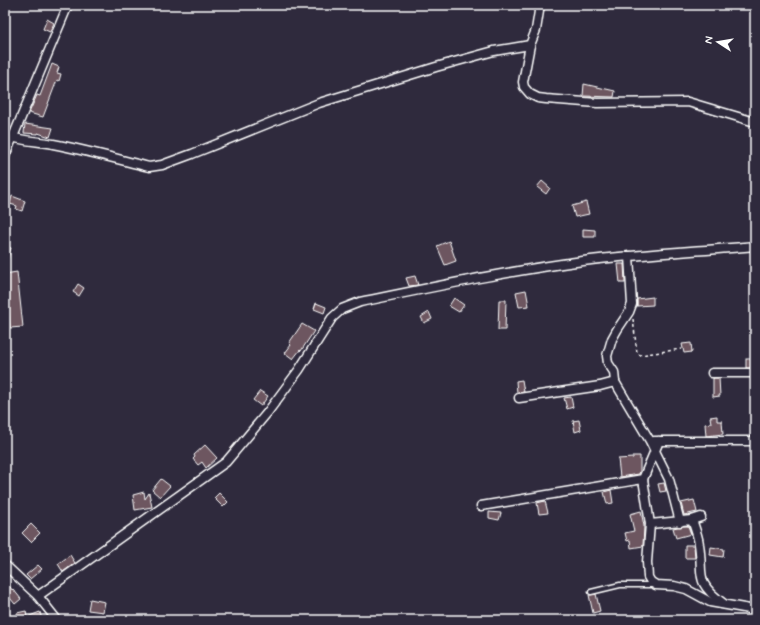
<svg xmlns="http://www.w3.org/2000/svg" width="760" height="625" font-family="Mynerve,sans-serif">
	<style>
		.building { fill: #6d5660; stroke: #fff }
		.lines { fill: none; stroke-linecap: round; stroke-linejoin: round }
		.service-casing { stroke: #fff; stroke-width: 7 }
		.minor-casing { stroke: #fff; stroke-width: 11 }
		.path { stroke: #fff; stroke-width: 1.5; stroke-dasharray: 3 3; stroke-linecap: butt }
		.service { stroke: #2f2a3d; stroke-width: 4 }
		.minor { stroke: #2f2a3d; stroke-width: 8 }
	</style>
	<rect width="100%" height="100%" fill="#2f2a3d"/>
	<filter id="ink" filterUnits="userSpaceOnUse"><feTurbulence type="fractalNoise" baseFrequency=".025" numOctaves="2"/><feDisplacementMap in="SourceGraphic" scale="8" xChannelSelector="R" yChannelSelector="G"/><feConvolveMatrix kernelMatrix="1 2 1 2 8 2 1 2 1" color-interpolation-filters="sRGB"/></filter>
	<g filter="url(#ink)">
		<g class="building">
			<path d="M47 19 54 23 50 32 43 29Z"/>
			<path d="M52 64 59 67 57 73 61 74 59 81 57 80 43 117 29 113 37 95 40 96Z"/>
			<path d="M584 84 615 91 614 97 583 96Z"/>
			<path d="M25 124 53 128 50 137 38 133V134L24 133Z"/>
			<path d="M542 181 550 188 546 194 537 187Z"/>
			<path d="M12 196 25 201 22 211 16 209 17 206 10 204Z"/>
			<path d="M586 202 589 214 575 217 572 206Z"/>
			<path d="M583 229 595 230V237H583Z"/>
			<path d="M449 241 456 261 445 265 437 246Z"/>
			<path d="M5 246 11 248 6 264H5Z"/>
			<path d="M618 264H624L625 283H620Z"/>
			<path d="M17 272 23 327 10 328 5 274Z"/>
			<path d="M415 276 418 285 409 286 406 278Z"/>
			<path d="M78 284 84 288 79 296 73 292Z"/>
			<path d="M526 290 529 306 519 307 516 292Z"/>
			<path d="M653 297V305L637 306V299Z"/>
			<path d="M454 298 464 305 459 312 449 306Z"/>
			<path d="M499 300H506L505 330H498Z"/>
			<path d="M316 303 326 307 324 313 314 309Z"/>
			<path d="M429 312 432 319 424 323 421 317Z"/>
			<path d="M302 324 314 331 301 351 300 350 293 359 285 353 291 345 289 343Z"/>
			<path d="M691 343 692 352 684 353 682 344Z"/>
			<rect x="746" y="359" width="9" height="9"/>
			<path d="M713 378H719L720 396 713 397Z"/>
			<path d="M522 380 524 392 517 393 516 381Z"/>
			<path d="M260 391 268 396 261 406 253 400Z"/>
			<path d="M571 397 573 407 567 409 564 398Z"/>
			<path d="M717 416V421H722L723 434 706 436 705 424 711 423 710 417Z"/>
			<path d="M579 420 581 430 575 432 573 421Z"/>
			<path d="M205 445 217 458 206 468 202 462 198 465 193 459 195 457 194 455Z"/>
			<path d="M633 456H640V471L639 474 620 477 618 459 633 458Z"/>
			<path d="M161 479 170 486 160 497 152 490Z"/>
			<path d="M664 483 666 491 660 492 658 484Z"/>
			<path d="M611 490 613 503 607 504 604 492Z"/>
			<path d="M144 492 145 499 149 493 152 507 135 510 133 495Z"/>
			<path d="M219 493 228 502 223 507 214 498Z"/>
			<path d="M694 500 697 512 684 515 681 503Z"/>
			<path d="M545 501 548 513 539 514 537 503Z"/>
			<path d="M641 511 644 526 643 546 631 548 630 540 627 541 625 533 634 531 630 514Z"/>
			<path d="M489 512 501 513 499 520 489 518Z"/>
			<path d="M31 524 40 533 31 542 22 533Z"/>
			<path d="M683 526H688L691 534 676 538 673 528Z"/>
			<path d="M685 545H694L695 558H685Z"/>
			<path d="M711 547 724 549 723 557 710 555Z"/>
			<path d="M70 555 75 563 63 572 58 564Z"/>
			<path d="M38 565 42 569 30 579 26 575Z"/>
			<path d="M5 579 12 590 13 589 21 599 15 604 5 592Z"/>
			<path d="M596 594 600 611 593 613 589 595Z"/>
			<path d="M90 599 105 602 103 612 88 610Z"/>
			<path d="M26 611 27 617 40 612 42 620H21L27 617 18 619 17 613Z"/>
		</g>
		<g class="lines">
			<g class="service-casing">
				<path id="service" d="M591 592 620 585H653"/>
			</g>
			<g class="minor-casing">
				<g id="minor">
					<path d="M540 5 536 30 530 45 523 82 524 87 530 94 538 98 546 99 597 103 688 102 755 122"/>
					<path d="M5 135C20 141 38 141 53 144 85 150 117 159 149 167L162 165 192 154 319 103 436 67 494 51 530 45"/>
					<path d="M5 156 68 5"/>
					<path d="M712 373H755"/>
					<path d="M615 382 614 372 608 363 607 356 612 339 617 330 629 312 632 304 629 256"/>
					<path d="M519 398 600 386 615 382 650 441 669 479 680 522"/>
					<path d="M654 441H755"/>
					<path d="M643 479 650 524 647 562 648 577 651 582 656 585 674 586 686 589 710 602 755 610"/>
					<path d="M481 506 643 479 659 441"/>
					<path d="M692 520 701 517"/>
					<path d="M650 524 692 520C695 528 698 536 699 544 704 576 693 581 724 604"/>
					<path d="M5 565 38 596 57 620"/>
					<path d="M38 596 226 462 267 413 299 370 332 318 342 309 360 302C434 287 508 271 583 261 640 254 698 251 755 246"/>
				</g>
			</g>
			<path class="path" d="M633 319 637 353 640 355 681 349"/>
			<use href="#service" class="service"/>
			<use href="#minor" class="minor"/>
		</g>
	</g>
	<rect width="760" height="625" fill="none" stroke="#2f2a3d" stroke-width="20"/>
	<rect x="10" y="10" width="740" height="605" fill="none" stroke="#fff" stroke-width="1.5" filter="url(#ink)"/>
	<g transform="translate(718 42) rotate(282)" stroke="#2f2a3d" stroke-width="3" paint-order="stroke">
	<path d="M0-3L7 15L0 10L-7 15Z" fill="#ffffff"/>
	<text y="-6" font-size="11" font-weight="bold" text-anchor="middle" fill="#ffffff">N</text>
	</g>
</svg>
